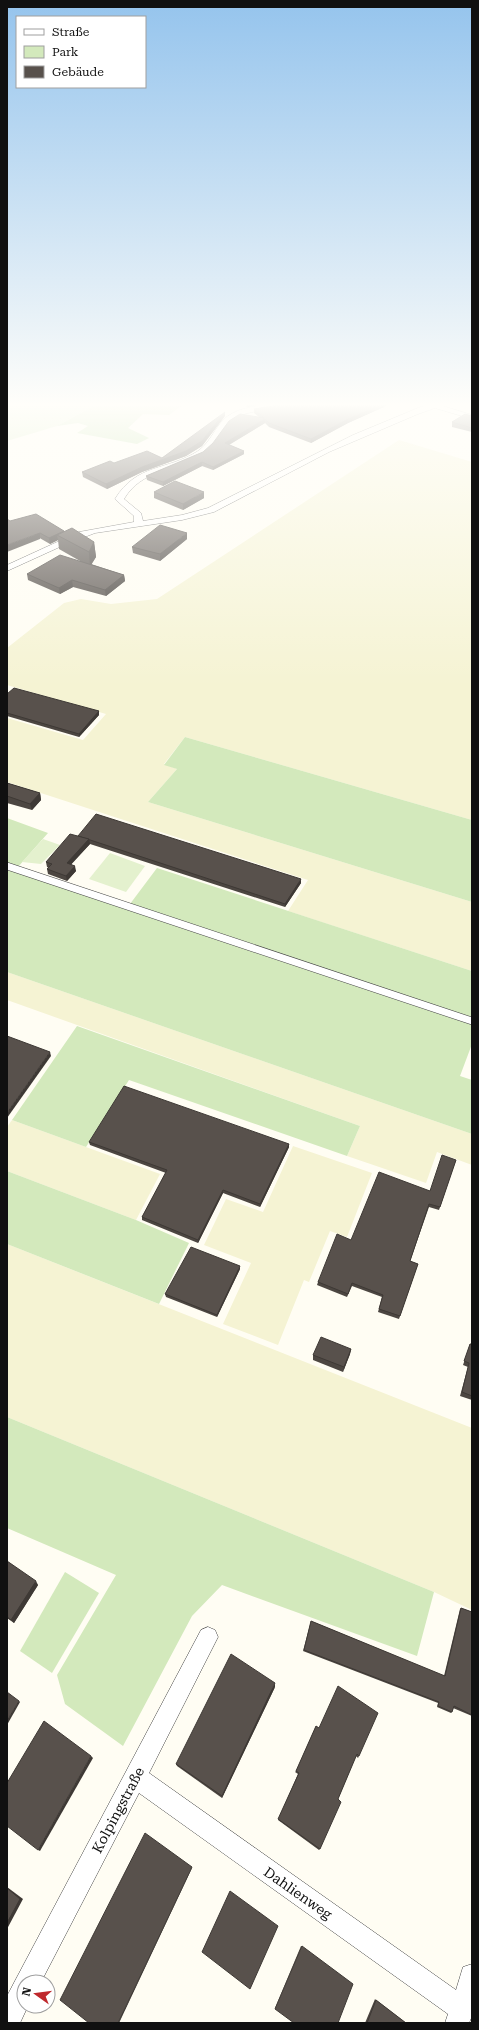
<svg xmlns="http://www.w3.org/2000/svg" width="479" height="2030" font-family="'Roboto Serif',serif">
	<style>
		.farmland { fill: #f5f3d3 }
		.green { fill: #d3e9bc }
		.forest { fill: #b6da9c }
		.pitch { fill: #e4f1ce }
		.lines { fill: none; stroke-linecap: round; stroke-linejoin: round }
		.service-casing { stroke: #434343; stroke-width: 8 }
		.minor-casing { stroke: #434343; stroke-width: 1 }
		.service { stroke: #fff; stroke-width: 7 }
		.minor { fill: #fff; fill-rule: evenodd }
		.wall { fill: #4c4641 }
		.shaded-wall { fill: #3e3935 }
		.building { fill: #58514c; stroke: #3e3935 }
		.labels { text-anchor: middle; stroke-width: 4; stroke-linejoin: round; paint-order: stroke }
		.near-street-label { font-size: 14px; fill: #101010; stroke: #fff }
	</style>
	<rect width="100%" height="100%" fill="#fffdf3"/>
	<g class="farmland">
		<path d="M399 440 472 462V820L185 737 164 764 177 769 148 802 472 902V971L288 911 308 880 7 782V718L83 740 106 714 7 685V648L64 603 81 599 111 604 157 599Z"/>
		<path d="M7 972 472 1134V1165L437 1152 426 1183 347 1156 360 1126 7 1000Z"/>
		<path d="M12 1120 160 1174 136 1220 7 1171V1127Z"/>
		<path d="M293 1146 372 1173 347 1237 330 1231 309 1282 304 1280 278 1345 223 1324 251 1263 204 1245 226 1199 263 1212Z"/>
		<path d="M7 1244 472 1428V1610L434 1592 7 1417Z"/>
	</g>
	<g class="green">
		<path d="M7 402H101L57 426 7 441Z"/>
		<path d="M185 737 472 820V902L148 802 177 769 164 765Z"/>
		<path d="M7 818 48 833 18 867 130 904 157 868 472 971V1044L460 1076 472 1080V1134L7 972Z"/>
		<path d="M77 1026 360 1126 347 1156 129 1080 86 1147 12 1120Z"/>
		<path d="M7 1171 136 1220 189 1243 159 1304 7 1244Z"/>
		<path d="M7 1417 434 1592 417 1656 222 1585 192 1616 123 1746 65 1704 57 1675 116 1575 7 1528Z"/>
		<path d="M65 1572 99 1593 52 1673 20 1651Z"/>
	</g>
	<path class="forest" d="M101 402H170L181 406 169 415 143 414 128 428 149 438 137 444 77 433 88 426 78 423 57 426Z"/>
	<g class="pitch">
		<path d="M43 839 60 845 41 864 22 862Z"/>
		<path d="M110 853 145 866 126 892 89 879Z"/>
	</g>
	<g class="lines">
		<g class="service-casing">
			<path id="service" d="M7 866 472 1021"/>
		</g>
		<g class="minor-casing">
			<g id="minor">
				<path d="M281 402H295C286 410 253 409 239 416 221 424 218 446 202 455 175 470 141 470 124 499L141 513 143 521 182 515 208 508 353 435 430 403 450 402 443 406 472 415V419L435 408 418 414 329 452 214 512 182 520 95 533 64 545 7 571V565L79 532 134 522V516L115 499C137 463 167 471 198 451 213 441 216 421 233 413 247 406 265 405 281 402Z"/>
				<path d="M208 1627 215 1630 218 1637 149 1773 456 1990 463 1967 472 1964V2016L469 2023H445L448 2014 139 1793 41 1982H24V2006H28L20 2023H7V1996L201 1630Z"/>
			</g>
		</g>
		<use href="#service" class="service"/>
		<use href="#minor" class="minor"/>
	</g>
	<g class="wall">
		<path d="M242 402H273L247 407Z"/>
		<path d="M285 404 386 406 348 423 311 443 269 427 265 423 229 445 244 451V454L213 470 202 466 163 486 147 480 146 476 203 452 259 417 254 413V409Z"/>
		<path d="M225 416 202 446 186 456 142 472 107 489 83 477 82 472 114 463 162 458Z"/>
		<path d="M472 416V432L452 427V422Z"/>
		<path d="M154 492 204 498 183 510 154 498Z"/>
		<path d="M10 521 64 532 94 542 96 557 91 564 124 575 125 581 106 596 73 587 60 594 28 580 27 574 80 561 59 549 58 540 50 544Z"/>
		<path d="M187 539 160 561 133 553 132 547Z"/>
		<path d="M7 694 99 711V715L79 737 7 716Z"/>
		<path d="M7 783 40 793 41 800 32 810 7 803Z"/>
		<path d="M78 836 301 883 285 907 90 844 71 864 76 871 67 881 48 874 47 869 49 868 47 867 46 862Z"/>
		<path d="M89 1142 289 1144V1147L260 1207 223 1193 198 1243 142 1220V1217L166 1173 90 1145Z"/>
		<path d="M456 1160 439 1210 429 1207 410 1261 418 1264 399 1319 378 1312 382 1297 352 1286 347 1297 317 1285 318 1282 351 1240 430 1191Z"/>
		<path d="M240 1269 217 1317 166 1297 165 1294Z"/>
		<path d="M470 1344H472V1400L460 1396 468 1367 463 1365Z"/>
		<path d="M351 1349 350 1354 343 1372 313 1360V1355Z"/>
		<path d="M7 1561 38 1585 14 1623 7 1618Z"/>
		<path d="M461 1608 472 1612V1716L453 1708 452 1712 451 1713 437 1707 438 1703 303 1651 311 1621 444 1676 460 1609Z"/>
		<path d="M275 1687 222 1798 177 1766 176 1764Z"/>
		<path d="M316 1726 359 1756 358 1758 356 1756 338 1799 320 1849 319 1850 278 1820 298 1774 295 1772 296 1771Z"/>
		<path d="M301 1946H302L275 2009V2008Z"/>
		<path d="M375 1999 376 2000 406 2023H365Z"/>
	</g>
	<g class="shaded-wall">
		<path d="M252 402H273L247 407V403Z"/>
		<path d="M386 403V406L348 423 311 443V439L348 419Z"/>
		<path d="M225 412V416L202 446 186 456 142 472 107 489 106 484 142 467 186 451Z"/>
		<path d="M265 419V423L225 447V443Z"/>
		<path d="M244 451V454L213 470V467Z"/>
		<path d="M202 462V466L163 486V482Z"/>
		<path d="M204 492V498L183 510V504Z"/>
		<path d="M64 531 65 537 57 535 58 540 50 544 49 538Z"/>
		<path d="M40 533V539L7 552V545Z"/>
		<path d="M187 533V539L160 561V554Z"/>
		<path d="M94 542 96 557 90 567 89 552Z"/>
		<path d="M124 575 125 581 106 596 105 590Z"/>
		<path d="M72 580 73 587 60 594 59 588Z"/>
		<path d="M99 711V715L79 737V734Z"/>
		<path d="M40 793 41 800 32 810 30 804Z"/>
		<path d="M89 839 90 844 68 868 67 863Z"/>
		<path d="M75 866 76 871 67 881 66 876Z"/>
		<path d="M301 879V883L285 907V904Z"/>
		<path d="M50 1052 51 1056 7 1118V1113Z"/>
		<path d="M289 1144V1147L260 1207V1204Z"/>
		<path d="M223 1190V1193L198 1243V1240Z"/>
		<path d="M240 1266V1269L217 1317V1315Z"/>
		<path d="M351 1349 350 1354 343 1372 344 1367Z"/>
		<path d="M36 1581 38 1585 14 1623 11 1620Z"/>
		<path d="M275 1683V1687L222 1798V1796Z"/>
		<path d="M19 1701 20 1702 7 1725V1721Z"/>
		<path d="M91 1756 93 1758 40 1851 38 1850Z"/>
		<path d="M192 1867V1868L119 2023H118Z"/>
		<path d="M7 1887 23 1899 7 1929Z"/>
	</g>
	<g class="building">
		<path d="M290 402H384L386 403 348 419 311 439 269 423 265 419 225 443 244 451 213 467 202 462 163 482 146 476 203 452 213 443 229 421 240 414 264 418 254 409 285 404Z"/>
		<path d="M225 412 202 441 186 451 142 467 106 484 82 472 110 461 114 463 147 451 162 458Z"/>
		<path d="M465 414 472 416V428L452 422Z"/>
		<path d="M175 481 204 492 183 504 154 492Z"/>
		<path d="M36 514 64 531 49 538 40 533 7 545V519L10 521Z"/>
		<path d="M160 525 187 533 160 554 132 547Z"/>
		<path d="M72 528 94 542 89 552 57 535Z"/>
		<path d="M60 555 124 575 105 590 72 580 59 588 27 574Z"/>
		<path d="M14 688 99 711 79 734 7 713V694Z"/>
		<path d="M7 783 40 793 30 804 7 796Z"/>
		<path d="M96 814 301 879 285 904 78 836Z"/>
		<path d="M70 834 89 839 67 863 75 866 66 876 47 869 52 864 46 862Z"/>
		<path d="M7 1036 50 1052 7 1113Z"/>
		<path d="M124 1086 289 1144 260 1204 223 1190 198 1240 142 1217 167 1170 89 1142Z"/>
		<path d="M442 1155 456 1160 440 1207 429 1204 410 1261 418 1264 400 1316 379 1309 383 1295 352 1283 348 1294 318 1282 337 1234 351 1240 379 1172 430 1191Z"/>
		<path d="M191 1247 240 1266 217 1315 165 1294Z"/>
		<path d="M321 1337 351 1349 344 1367 313 1355Z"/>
		<path d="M470 1344H472V1396L462 1392 469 1363 464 1361Z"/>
		<path d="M7 1561 36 1581 11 1620 7 1617Z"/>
		<path d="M461 1608 472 1612V1715L454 1706 452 1712 438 1706 439 1702 304 1650 311 1621 445 1676Z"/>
		<path d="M231 1654 275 1683 222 1796 176 1764Z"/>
		<path d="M338 1686 378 1713 359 1756 357 1754 338 1799 341 1802 320 1849 278 1819 299 1773 296 1771 316 1726 319 1728Z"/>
		<path d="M7 1692 19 1701 7 1721Z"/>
		<path d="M44 1721 91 1756 38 1850 7 1826V1783Z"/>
		<path d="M145 1833 192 1867 118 2023H89L60 2000Z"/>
		<path d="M7 1888 20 1899 7 1923Z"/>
		<path d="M230 1891 278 1926 250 1989 202 1952Z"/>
		<path d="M302 1946 353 1984 338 2023H294L275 2009Z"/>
		<path d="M376 2000 406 2023H367Z"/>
	</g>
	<linearGradient id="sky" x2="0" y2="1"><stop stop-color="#95c4ed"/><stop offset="0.59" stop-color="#fffefa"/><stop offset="1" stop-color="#fffefa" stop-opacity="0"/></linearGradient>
	<rect width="479" height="686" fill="url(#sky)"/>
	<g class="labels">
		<g class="near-street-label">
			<text transform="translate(118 1810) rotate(-62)" y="5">Kolpingstraße</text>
			<text transform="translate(298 1893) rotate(35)" y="5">Dahlienweg</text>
		</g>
	</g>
	<rect width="479" height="2030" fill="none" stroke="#101010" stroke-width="16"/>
	<rect x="16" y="16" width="130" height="72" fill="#ffffff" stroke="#9f9f9f"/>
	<rect x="24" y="29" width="20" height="6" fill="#ffffff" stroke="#9f9f9f"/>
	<text x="52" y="36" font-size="12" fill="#101010">Straße</text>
	<rect x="24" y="46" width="20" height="12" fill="#d3e9bc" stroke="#9f9f9f"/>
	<text x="52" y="56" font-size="12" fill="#101010">Park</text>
	<rect x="24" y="66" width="20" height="12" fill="#58514c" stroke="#9f9f9f"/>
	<text x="52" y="76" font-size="12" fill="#101010">Gebäude</text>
	<g transform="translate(36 1994) rotate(284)"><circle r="19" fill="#ffffff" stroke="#9f9f9f"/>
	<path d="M0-3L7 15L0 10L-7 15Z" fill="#bf292d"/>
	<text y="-6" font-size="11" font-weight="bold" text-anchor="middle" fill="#101010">N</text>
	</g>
</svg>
